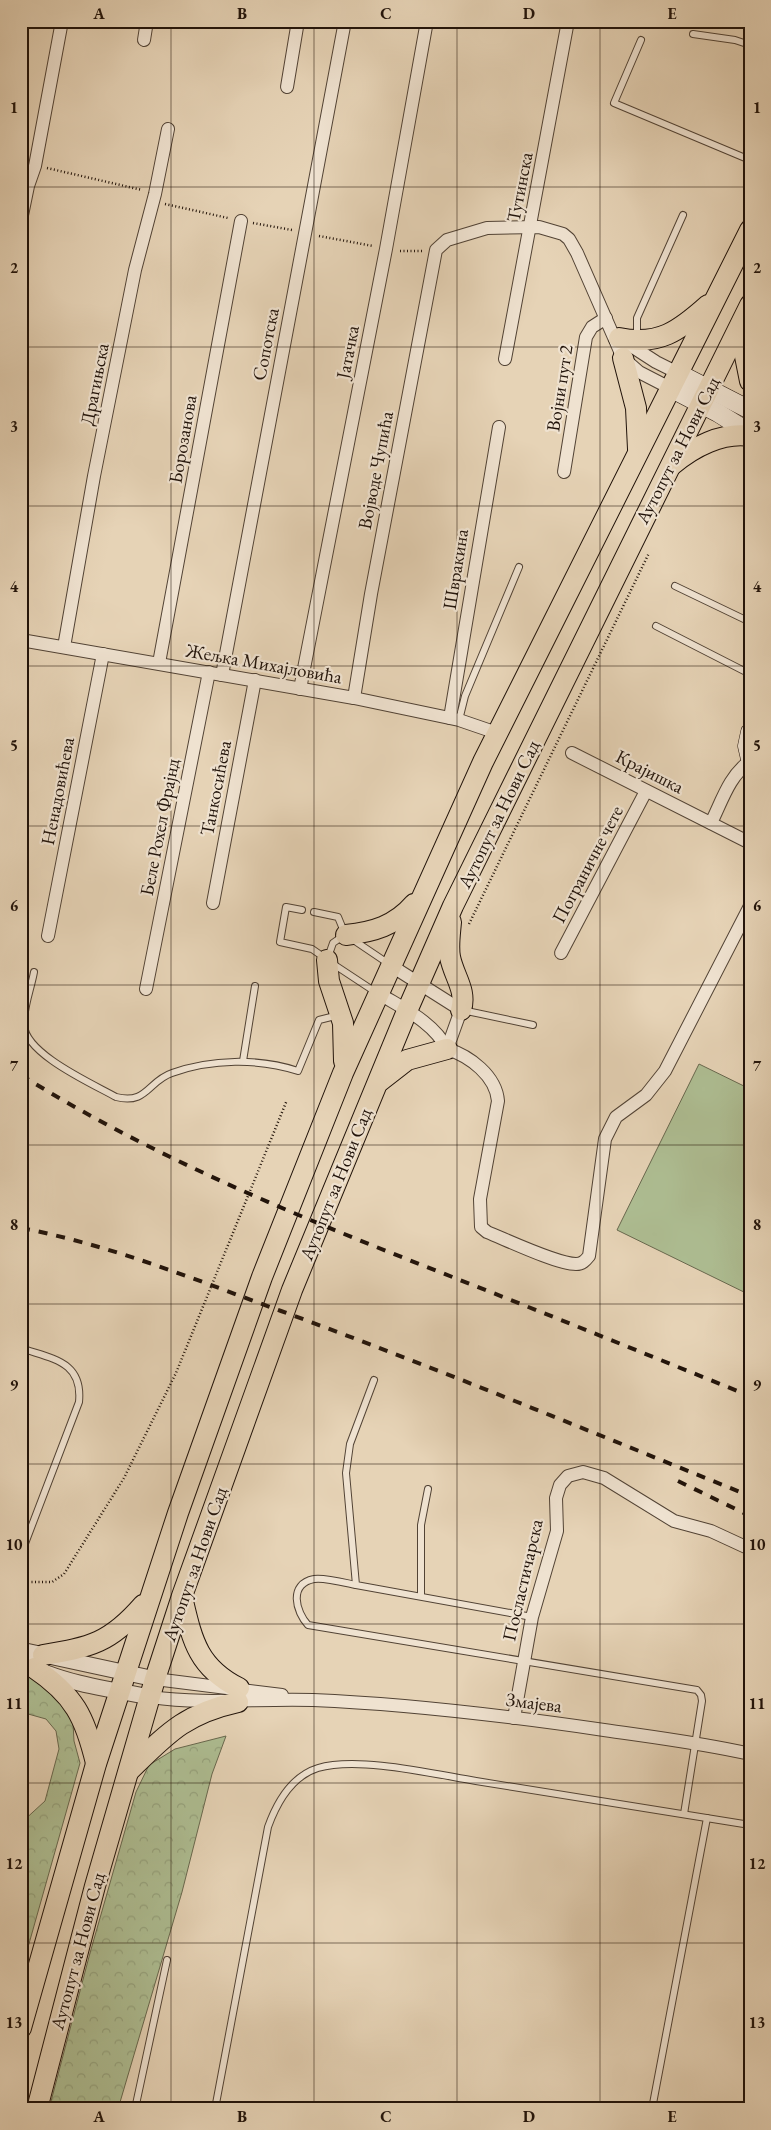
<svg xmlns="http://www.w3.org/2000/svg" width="771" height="2130" font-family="'EB Garamond',serif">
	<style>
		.forest { fill: url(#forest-crowns); stroke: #68684e }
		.pitch { fill: #aebe93; stroke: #68684e }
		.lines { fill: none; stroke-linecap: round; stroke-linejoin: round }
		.service-casing { stroke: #524335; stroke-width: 8 }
		.minor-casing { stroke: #524335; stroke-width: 14 }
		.tertiary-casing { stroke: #524335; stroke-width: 17 }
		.secondary-casing { stroke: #21130a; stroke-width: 19 }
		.primary-casing { stroke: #21130a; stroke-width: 22 }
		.path { stroke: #21130a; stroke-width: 2.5; stroke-dasharray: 1 2.5; stroke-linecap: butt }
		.service { stroke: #efe2d0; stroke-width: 6 }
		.minor { stroke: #efe2d0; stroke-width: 12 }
		.tertiary { stroke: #efe2d0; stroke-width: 15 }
		.secondary { stroke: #efe2d0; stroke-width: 18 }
		.primary { stroke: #e6d3b6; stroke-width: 20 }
		.rail { stroke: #21130a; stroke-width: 4; stroke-dasharray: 9 9; stroke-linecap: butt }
		.grid { fill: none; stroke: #21130a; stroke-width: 1; stroke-opacity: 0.55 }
		.labels { text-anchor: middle; stroke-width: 4.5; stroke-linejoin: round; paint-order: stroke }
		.street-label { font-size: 19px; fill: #21130a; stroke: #efe2d0 }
		.neatline { fill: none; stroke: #21130a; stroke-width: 2 }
		.grid-label { font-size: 16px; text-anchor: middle; font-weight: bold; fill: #21130a }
	</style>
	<defs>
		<pattern id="forest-crowns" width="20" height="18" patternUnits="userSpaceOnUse" patternTransform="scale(1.25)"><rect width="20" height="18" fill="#aebe93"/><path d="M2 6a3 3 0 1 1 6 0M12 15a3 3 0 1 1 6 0" fill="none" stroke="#95a27d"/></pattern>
	</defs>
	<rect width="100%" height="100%" fill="#e6d3b6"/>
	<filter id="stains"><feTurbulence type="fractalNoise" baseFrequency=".004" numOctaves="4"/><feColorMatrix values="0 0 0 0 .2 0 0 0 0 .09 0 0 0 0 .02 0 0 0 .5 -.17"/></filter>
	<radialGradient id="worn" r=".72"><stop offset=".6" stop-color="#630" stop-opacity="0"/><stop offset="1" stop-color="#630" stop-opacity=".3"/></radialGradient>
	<g class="forest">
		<path d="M21 1672 46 1683 62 1703 73 1723 74 1741 80 1763 21 1972V1823L45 1801 59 1749 56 1731 46 1719 21 1712Z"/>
		<path d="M226 1736 212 1774 182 1892 118 2109H49L90 1953 136 1792 149 1765 175 1749Z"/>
	</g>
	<path class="pitch" d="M699 1064 750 1089V1295L617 1230Z"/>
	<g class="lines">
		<g class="service-casing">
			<g id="service">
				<path d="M693 34 735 40 750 45"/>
				<path d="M641 40 614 103 750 160"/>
				<path d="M637 338V318L683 215"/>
				<path d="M675 586 750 622"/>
				<path d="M656 626 750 674"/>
				<path d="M459 720 465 696 519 567"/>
				<path d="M302 910 286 907 280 942 312 949 325 958"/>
				<path d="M314 912 338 917 345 934"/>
				<path d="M343 936 333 943 327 960 377 993"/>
				<path d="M352 939 389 964"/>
				<path d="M34 972C31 989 23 1008 24 1025 25 1054 93 1084 116 1097 147 1105 148 1081 172 1073 211 1059 259 1058 298 1071L319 1020 339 1015"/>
				<path d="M462 1010 533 1025"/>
				<path d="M243 1061 255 986"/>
				<path d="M21 1348C52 1359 83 1361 79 1402L21 1554"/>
				<path d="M374 1380 350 1444 346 1473 356 1585 532 1617"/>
				<path d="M356 1585C346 1583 323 1577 314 1579 288 1584 296 1612 308 1625L697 1690 701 1695 702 1701 684 1814"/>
				<path d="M421 1596V1525L428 1489"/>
				<path d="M135 2109 167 1960"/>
				<path d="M215 2109 268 1827C277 1802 292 1776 318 1768 358 1756 434 1774 476 1781 567 1796 659 1810 750 1825"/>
				<path d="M652 2109 707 1818"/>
			</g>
		</g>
		<g class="minor-casing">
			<g id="minor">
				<path d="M144 40 147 21"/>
				<path d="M287 87 298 21"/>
				<path d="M21 220 28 186 35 166 62 21"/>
				<path d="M622 340 656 362 678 373"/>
				<path d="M505 359 568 21"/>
				<path d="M564 472 586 337 592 327 606 318"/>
				<path d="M21 640 354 698 459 720 497 733"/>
				<path d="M64 647 94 476 135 270 155 194 168 129"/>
				<path d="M159 663 241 221"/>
				<path d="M222 675 345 21"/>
				<path d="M300 689 386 249 427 21"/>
				<path d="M354 698 371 594 436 250 447 240 487 228 539 227 563 234 569 239 577 253 623 358 639 372 670 388"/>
				<path d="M450 718 499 427"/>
				<path d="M572 753 750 843"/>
				<path d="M711 823C722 801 729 776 750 761"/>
				<path d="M213 903 255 680"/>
				<path d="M48 936 103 654"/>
				<path d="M561 953 646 791"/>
				<path d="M390 965 461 1010 447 1049"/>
				<path d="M146 989 209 672"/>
				<path d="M378 993C402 1008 434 1022 447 1049"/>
				<path d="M447 1049C470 1056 496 1076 498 1101L480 1199 481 1227 487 1232C507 1240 557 1264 576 1264 582 1264 585 1261 589 1256L605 1139 616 1117 646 1095 665 1071 750 906"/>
				<path d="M155 1679 282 1695"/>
				<path d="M151 1697C207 1705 258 1698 313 1700 410 1704 508 1716 604 1730 652 1737 702 1743 750 1754"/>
				<path d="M514 1718 532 1617 557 1531 556 1498 560 1485 568 1476 583 1472 604 1478 674 1521 711 1531 750 1549"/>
			</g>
		</g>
		<g class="tertiary-casing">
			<g id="tertiary">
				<path d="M21 1650 155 1679"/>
				<path d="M21 1661C56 1682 110 1690 151 1697"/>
			</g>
		</g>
		<g class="secondary-casing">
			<g id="secondary">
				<path d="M678 373 750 410"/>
				<path d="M670 388 718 413 750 433"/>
				<path d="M750 732 747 746 750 759"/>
			</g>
		</g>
		<g class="primary-casing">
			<g id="primary">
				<path d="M747 319 745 356 750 381"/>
				<path d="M619 338C659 346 679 331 708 305"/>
				<path d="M623 358 636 408 638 449"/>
				<path d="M672 465C693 447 722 432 750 436"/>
				<path d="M451 922C450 934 448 946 450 957 454 977 467 990 461 1010"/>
				<path d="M346 935C373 932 395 926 414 904"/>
				<path d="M327 960 329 981 343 1023 344 1061"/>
				<path d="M380 1081 407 1060 447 1049"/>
				<path d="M182 1597C192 1639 197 1667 239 1688"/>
				<path d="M43 1655C91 1647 110 1643 143 1605"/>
				<path d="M34 1668C74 1695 85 1717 96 1763"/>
				<path d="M129 1771C167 1734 184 1714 238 1702"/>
				<path d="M21 2028 96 1764 178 1513 262 1277 343 1073 483 762 750 230"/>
				<path d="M37 2109 95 1886 155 1679 182 1596 292 1290 407 1011 453 906 750 305"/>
			</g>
		</g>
		<g class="path">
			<path d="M47 168 142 190"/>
			<path d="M165 204 228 218"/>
			<path d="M253 223 292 230"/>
			<path d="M319 236 373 246"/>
			<path d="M400 251H422"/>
			<path d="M469 924 649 553"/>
			<path d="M21 1582H52L64 1574 124 1478 176 1373 287 1100"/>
		</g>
		<use href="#service" class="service"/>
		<use href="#minor" class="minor"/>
		<use href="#tertiary" class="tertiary"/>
		<use href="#secondary" class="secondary"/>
		<use href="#primary" class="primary"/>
		<g class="rail">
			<path d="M21 1075C159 1161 309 1221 460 1280 557 1318 653 1357 750 1396"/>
			<path d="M21 1228C111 1245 196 1280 281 1311 439 1369 594 1433 750 1496"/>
			<path d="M678 1481 750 1516"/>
		</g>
	</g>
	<path class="grid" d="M171 21V2109M314 21V2109M457 21V2109M600 21V2109M21 187H750M21 347H750M21 506H750M21 666H750M21 826H750M21 985H750M21 1145H750M21 1304H750M21 1464H750M21 1624H750M21 1783H750M21 1943H750"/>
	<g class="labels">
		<g class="street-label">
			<text transform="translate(519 187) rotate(-79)" y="7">Тутинска</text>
			<text transform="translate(265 344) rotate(-79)" y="7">Сопотска</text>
			<text transform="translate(347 352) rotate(-79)" y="7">Јатачка</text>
			<text transform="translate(94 384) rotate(-79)" y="7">Драгињска</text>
			<text transform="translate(559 388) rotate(-81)" y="7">Војни пут 2</text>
			<text transform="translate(182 439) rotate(-80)" y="7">Борозанова</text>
			<text transform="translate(677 450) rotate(-63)" y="7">Аутопут за Нови Сад</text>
			<text transform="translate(375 470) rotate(-79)" y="7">Војводе Чупића</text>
			<text transform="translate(455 569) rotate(-81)" y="7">Швракина</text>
			<text transform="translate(264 663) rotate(10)" y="7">Жељка Михајловића</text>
			<text transform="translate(650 771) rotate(27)" y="7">Крајишка</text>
			<text transform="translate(215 788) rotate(-79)" y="7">Танкосићева</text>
			<text transform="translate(57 791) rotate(-79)" y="7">Ненадовићева</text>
			<text transform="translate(498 814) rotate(-64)" y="7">Аутопут за Нови Сад</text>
			<text transform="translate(159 827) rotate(-79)" y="7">Беле Рохел Фрајнд</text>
			<text transform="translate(587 864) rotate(-62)" y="7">Пограничне чете</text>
			<text transform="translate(335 1184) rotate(-68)" y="7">Аутопут за Нови Сад</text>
			<text transform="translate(194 1564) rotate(-71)" y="7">Аутопут за Нови Сад</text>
			<text transform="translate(522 1580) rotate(-77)" y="7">Посластичарска</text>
			<text transform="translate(534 1702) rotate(7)" y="7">Змајева</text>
			<text transform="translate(77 1951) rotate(-75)" y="7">Аутопут за Нови Сад</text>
		</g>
	</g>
	<rect width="771" height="2130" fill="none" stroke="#e6d3b6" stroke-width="55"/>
	<rect x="28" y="28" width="716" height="2074" class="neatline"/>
	<g class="grid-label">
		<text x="99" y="19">A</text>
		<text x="242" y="19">B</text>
		<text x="386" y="19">C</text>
		<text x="529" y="19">D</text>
		<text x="672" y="19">E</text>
		<text x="14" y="113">1</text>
		<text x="757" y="113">1</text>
		<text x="14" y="273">2</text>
		<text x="757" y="273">2</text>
		<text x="14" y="432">3</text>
		<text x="757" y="432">3</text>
		<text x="14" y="592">4</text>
		<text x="757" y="592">4</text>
		<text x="14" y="751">5</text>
		<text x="757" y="751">5</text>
		<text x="14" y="911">6</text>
		<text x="757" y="911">6</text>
		<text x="14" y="1071">7</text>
		<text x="757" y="1071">7</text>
		<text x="14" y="1230">8</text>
		<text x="757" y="1230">8</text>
		<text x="14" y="1390">9</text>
		<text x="757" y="1390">9</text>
		<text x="14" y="1550">10</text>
		<text x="757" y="1550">10</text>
		<text x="14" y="1709">11</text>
		<text x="757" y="1709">11</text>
		<text x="14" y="1869">12</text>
		<text x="757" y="1869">12</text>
		<text x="14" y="2028">13</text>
		<text x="757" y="2028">13</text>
		<text x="99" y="2122">A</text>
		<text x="242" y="2122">B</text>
		<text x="386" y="2122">C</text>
		<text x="529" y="2122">D</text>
		<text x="672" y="2122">E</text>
	</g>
	<rect width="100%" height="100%" filter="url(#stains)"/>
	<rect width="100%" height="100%" fill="url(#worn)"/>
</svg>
